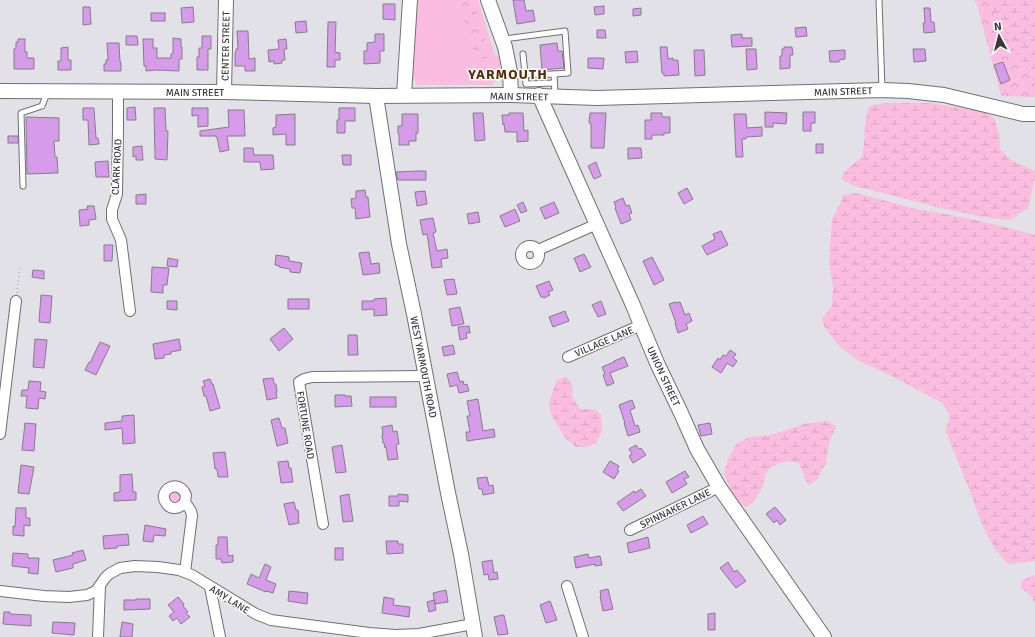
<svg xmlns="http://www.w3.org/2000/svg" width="1035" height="637" font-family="Signika,sans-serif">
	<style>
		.grass { fill: #fabcdf }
		.forest { fill: url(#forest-crowns) }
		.wetland { fill: url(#wetland-marsh) }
		.building { fill: #d69cea; stroke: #837f85 }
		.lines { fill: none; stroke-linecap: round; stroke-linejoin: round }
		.lane-casing { stroke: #6f6f75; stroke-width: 7 }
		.street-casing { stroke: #6f6f75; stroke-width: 12 }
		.secondary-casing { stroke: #6f6f75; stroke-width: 16 }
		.path { stroke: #aeadb2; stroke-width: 1.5; stroke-dasharray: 1 3; stroke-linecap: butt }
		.lane { stroke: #fff; stroke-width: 5 }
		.street { stroke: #fff; stroke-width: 10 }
		.secondary { stroke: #fff; stroke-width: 14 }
		.labels { text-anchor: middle; stroke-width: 3; stroke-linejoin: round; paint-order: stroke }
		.street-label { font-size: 10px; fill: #38373a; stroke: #fff }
		.district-label { font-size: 14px; font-weight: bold; letter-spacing: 1px; fill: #562f00; stroke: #fff }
	</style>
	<defs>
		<pattern id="forest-crowns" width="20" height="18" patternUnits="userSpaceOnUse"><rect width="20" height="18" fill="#fabcdf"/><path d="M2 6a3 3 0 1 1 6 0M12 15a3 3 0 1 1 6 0" fill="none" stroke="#d7a2c0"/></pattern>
		<pattern id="wetland-marsh" width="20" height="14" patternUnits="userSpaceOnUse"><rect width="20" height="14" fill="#fabcdf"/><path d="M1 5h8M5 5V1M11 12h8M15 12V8" fill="none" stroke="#d7a2c0"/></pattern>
	</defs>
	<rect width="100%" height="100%" fill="#e2e1e8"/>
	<g class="grass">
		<path d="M415 0H478L495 55 499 56C501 68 501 76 492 85H417L411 74Z"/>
		<path d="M175 490 182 495 179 503H172L168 495Z"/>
	</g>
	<g class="forest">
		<path d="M464 0H473L491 57 477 61 458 2Z"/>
		<path d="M974 0H1035V97L1001 96 977 4Z"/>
	</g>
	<g class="wetland">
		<path d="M985 0H1035V80C1020 67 1014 46 1004 29 999 19 992 9 985 0Z"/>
		<path d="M887 103H932L984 112 993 116 999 132 1000 149 1009 159 1035 171V177L1028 208 1010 220 982 217 932 206 852 185 841 179C845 169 853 164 862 157 866 140 863 123 869 106Z"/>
		<path d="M857 193 912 208 977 220 1035 235V561L1008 564 995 549 983 527 967 484 946 432V428L949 421V413L942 403 900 380 859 361 840 347 824 326 822 319 832 306 833 286 829 262 830 247 832 219 841 202 842 195Z"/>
		<path d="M566 377C576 387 571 386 573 398 574 401 578 405 580 409H589L596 410 601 415 602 431 596 443 587 447H576L566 439 551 415 549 402 557 380Z"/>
		<path d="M827 421 836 426 829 443 826 463 816 481 808 485 799 463 790 461 780 463 770 468 765 474 763 486 754 501 747 507 741 504 731 492 724 473 728 459 737 443 750 437 771 435 804 424Z"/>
		<path d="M1035 575V604L1030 594 1021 589V582L1027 578Z"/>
	</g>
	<g class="building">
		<path d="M513 0H524L526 11 533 10 535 21 517 24Z"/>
		<path d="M383 4H395V20L383 19Z"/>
		<path d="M604 6V14L595 15 594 7Z"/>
		<path d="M83 7H90L91 24 83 25Z"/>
		<path d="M193 7 194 22 182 23 181 8Z"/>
		<path d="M641 8V15L633 16V9Z"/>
		<path d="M924 8H930L931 22H934L935 32 924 33 923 23H925Z"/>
		<rect x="151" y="13" width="14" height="8"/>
		<path d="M306 21 307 32 296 33 295 22Z"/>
		<path d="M328 22H336L335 52 340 53V60H335V67H327Z"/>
		<path d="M806 27 807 36 796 37 795 28Z"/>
		<path d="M597 30H605L606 38H597Z"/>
		<path d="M237 31H248L249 59 255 58V71H245V66H235V52H236V49H238Z"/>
		<path d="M375 34H384V51H380V63L364 64V51H367V43L375 42Z"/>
		<path d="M742 34V38H752V46L732 47 731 35Z"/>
		<path d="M126 36H137L138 45H126Z"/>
		<path d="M202 36H211V49H208V70H197V57H199V48H202Z"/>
		<path d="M173 38 181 39V47H182V59H179V71L156 70 146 71V66H144L143 39H153V48H157V58H171V54H173Z"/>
		<path d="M18 39H25V52H27V58H34V69H14V49L16 48V42H18Z"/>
		<path d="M286 39 287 49H284L285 60H282V63L274 64V61L269 62 268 50 279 49 278 40Z"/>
		<path d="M107 43H119L120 62H121V71H104V64H106V60H108Z"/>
		<path d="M557 43 558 51H562L564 68 542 70 540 45Z"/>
		<path d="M68 47V60H71V70H58V61H61V48Z"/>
		<path d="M660 47H667L668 59 673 58V60H678L679 75 664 76V74L662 73Z"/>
		<path d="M784 47H792L793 55H790V68L780 69V56H782V49H784Z"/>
		<path d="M746 49H756L757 69 747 70Z"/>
		<path d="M913 49H925L926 61 914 62Z"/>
		<path d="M694 50H704L705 75 695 76Z"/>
		<path d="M845 50V59L839 60V62H830L829 51Z"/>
		<path d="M637 51 638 62 626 63 625 52Z"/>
		<path d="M588 58H604L603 69 588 68Z"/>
		<path d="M1003 62 1010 80 1001 84 994 65Z"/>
		<path d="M135 107 136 120H127V108Z"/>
		<path d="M83 108H94V109L96 138H98L99 144 89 145 88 120H83Z"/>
		<path d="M154 108H165L166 131H168L167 160 155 159Z"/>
		<path d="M192 108H208V126L198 127V115L192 116Z"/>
		<path d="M339 108H355V121H345V133H337V120H339Z"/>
		<path d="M228 110H244L245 136H227L229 150 220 152 217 137H216V136H200V131L229 127Z"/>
		<path d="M765 112 787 113 786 124 773 123V127H765Z"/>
		<path d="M803 112H815V123H811V131H803Z"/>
		<path d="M473 113H483L485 140 475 141Z"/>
		<path d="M509 113H523L524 131 528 130V141L517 142V132H505L504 124 503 125 502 115H509Z"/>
		<path d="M590 113H606L604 148H591V123H589Z"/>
		<path d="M651 113H662V117H670V133H664V135H652V139H645V120H651Z"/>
		<path d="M295 114V145H286V134L273 135V128L276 127V115Z"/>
		<path d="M402 114H418V133H416V141H409V145H399V134H398V126H402Z"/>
		<path d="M734 114H746L747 128 762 127V136L746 137V139H742L743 157H736Z"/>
		<path d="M26 117 59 118V141H54L55 157H57L58 173 27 174Z"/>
		<rect x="8" y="136" width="10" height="7"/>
		<rect x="816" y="144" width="7" height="9"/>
		<path d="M142 146 143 160H136V156L133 157V147Z"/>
		<path d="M244 148H253L254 155H273L274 169 261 170 260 162H244Z"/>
		<path d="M628 148H641L642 158 628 159Z"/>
		<path d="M342 155H351V165H343Z"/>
		<path d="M108 161 109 177H96L95 162Z"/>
		<path d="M596 162 601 176 594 179 588 166Z"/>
		<path d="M419 171H426V180H398L396 172Z"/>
		<path d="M687 188 693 199 684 204 678 193Z"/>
		<path d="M365 190 366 197H368L370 217 356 219 355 208H352L351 199 356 198V191Z"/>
		<path d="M425 191 427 204 417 206 415 192Z"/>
		<path d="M146 194V204H136V195Z"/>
		<path d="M623 198 626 206 629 205 632 213 629 214 631 220 621 224 615 208 616 207 614 202Z"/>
		<path d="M523 202 527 211 521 213 517 205Z"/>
		<path d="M554 202 559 213 545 219 540 208Z"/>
		<path d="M87 206H94L96 219 89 220V225L80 226 79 210 88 209Z"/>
		<path d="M515 209 520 221 505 227 500 216Z"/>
		<path d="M478 212 480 222 469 224 467 214Z"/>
		<path d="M433 218 436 232 433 233 437 251 447 249 448 258 441 259 442 267 432 268 428 240 427 234 423 235 420 220Z"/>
		<path d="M721 231 728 245 707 255 702 246 715 239 713 234Z"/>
		<path d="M104 245H113L112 261H104Z"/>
		<path d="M369 252 371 264 379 263 380 273 363 275 359 253Z"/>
		<path d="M584 254 591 267 580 272 574 258Z"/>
		<path d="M276 255 289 257V261L302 263 300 273 290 272V269L279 267 280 266 275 265Z"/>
		<path d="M652 257 664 280 654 285 643 261Z"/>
		<path d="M168 258 178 260 177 267 167 266Z"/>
		<path d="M152 267 169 268 167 285H163V293L151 292Z"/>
		<path d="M33 270 44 271V279L32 277Z"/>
		<path d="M454 279 457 294 447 295 444 280Z"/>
		<path d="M549 281 553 290 548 292 550 295 544 298 543 297H541L536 286Z"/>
		<path d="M41 295 52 296 50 323 39 322Z"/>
		<path d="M386 298 387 315 374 316V309L362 310V301H374V299Z"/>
		<rect x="288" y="299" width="21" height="10"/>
		<path d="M167 301H177V310L167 309Z"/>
		<path d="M601 301 606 314 598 317 592 305Z"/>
		<path d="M676 302 677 303 680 302 685 315 689 313 692 321 686 324 688 329 678 333 675 323H676L669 304Z"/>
		<path d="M460 307 464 324 452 326 449 309Z"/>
		<path d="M565 311 569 321 553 327 549 317Z"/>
		<path d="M469 326 470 333H466L467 338 460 340 458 327Z"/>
		<path d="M284 328 293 339 279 351 270 339Z"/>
		<path d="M348 335H357L358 355H348Z"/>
		<path d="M35 339 47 340 44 368 33 367Z"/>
		<path d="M179 339 181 350 171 352V354L164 355V358L155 359 153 344Z"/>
		<path d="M100 342 110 346 96 375 85 370 89 362 90 363Z"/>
		<path d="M453 345 455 354 444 356 442 347Z"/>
		<path d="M730 350 736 354 733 358 737 361 733 367 727 363 721 373 712 367 718 358 720 360 723 355 726 356Z"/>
		<path d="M624 357 628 366 610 373 614 383 607 386 603 375 605 374 602 367 614 362V361Z"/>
		<path d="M457 372 460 382 463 381 464 385 467 384 469 391 459 393 457 385 450 387 447 374Z"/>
		<path d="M273 378 274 384H276L277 392H276L277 398 267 400 263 379Z"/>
		<path d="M210 379 212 384H213L220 408 210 411 206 396H204L202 387 205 386 203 381Z"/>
		<path d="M29 381 41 382 40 391 46 392 45 399 39 398 38 409 26 408 27 396H21L22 390H28Z"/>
		<path d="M335 395H345V396H351L352 406 335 407Z"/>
		<rect x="370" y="397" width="26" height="10"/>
		<path d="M478 399 483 431 494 429 495 437 467 441 466 432H470L467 416H470L467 401Z"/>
		<path d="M632 400 635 408 630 410 635 426 638 425 640 432 628 436 624 423H625L619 405Z"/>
		<path d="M134 415 135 443 123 444 122 428 105 430V423L122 421V416Z"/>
		<path d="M279 418 282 428H285L288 443 277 446 271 420Z"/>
		<path d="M25 423 36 424 34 451 22 450Z"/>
		<path d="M710 423 712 434 701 436 698 425Z"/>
		<path d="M392 425 393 432 397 431 399 444 396 445 398 459 388 460 386 447 385 448 384 443H383L382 435H383L382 427Z"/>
		<path d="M342 445 346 472 336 473 332 447Z"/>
		<path d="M636 445 639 449 641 448 646 455 633 463 629 456 632 454 629 449Z"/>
		<path d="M225 452 228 477H218L217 469H215L213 453Z"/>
		<path d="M288 461 289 468H291L293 482 281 483 278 462Z"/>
		<path d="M610 461 619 466 617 470 619 471 614 479 603 472Z"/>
		<path d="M21 465 34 467 29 494 18 493Z"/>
		<path d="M685 471 689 477 684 479 687 484 672 493 666 482Z"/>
		<path d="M132 474 133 492H136V500L114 501V493L120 492V475Z"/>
		<path d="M487 477 489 486 493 485 494 493 483 495 482 489H479L477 478Z"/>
		<path d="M641 489 646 496 623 511 617 503 634 491 635 493Z"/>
		<path d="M349 494 353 521 343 522 340 496Z"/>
		<path d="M398 494 408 495V502L399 501V506H389V496H398Z"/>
		<path d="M294 502 296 510H298L299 517H298L299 523 289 525 284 504Z"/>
		<path d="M775 507 786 520 780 525 777 520 774 523 766 514Z"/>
		<path d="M16 508H26V518H30V526L24 525V536L13 535V526L15 527Z"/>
		<path d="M703 516 708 524 691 533 687 525Z"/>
		<path d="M145 525 166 529 165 536 154 535 153 542 143 541Z"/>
		<path d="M128 534 129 545 117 546V548L104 549 103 536Z"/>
		<path d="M218 537H227L228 556 233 555V562L222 563 221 559H216V545H218Z"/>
		<path d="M648 537 650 548 629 553 627 543Z"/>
		<path d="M386 541H398V544H403V553L387 554Z"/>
		<rect x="335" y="548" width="8" height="12"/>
		<path d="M83 550 86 560 73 564V568L56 572 53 560 73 555 72 553Z"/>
		<path d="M13 553 28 554V558H39L38 574 28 573 29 568 12 566Z"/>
		<path d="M588 554 589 558 600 556 602 565 595 566V564L576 568 574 557Z"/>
		<path d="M492 560 494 573 497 572 498 579 489 580 488 574 484 575 482 562Z"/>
		<path d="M728 562 734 572 737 570 746 581 736 588 720 568Z"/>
		<path d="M265 564 271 567 266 580 276 584 273 593 266 591V592L247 584 251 574 259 578Z"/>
		<path d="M608 589 613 609 603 611 600 596H601L600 591Z"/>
		<path d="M446 590 448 602 435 604 433 593Z"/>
		<path d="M289 591 308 593 307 604 288 601Z"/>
		<path d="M178 597 184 604 183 606 188 612 186 613 190 617 181 624 177 618 173 621 169 616 174 612 168 605Z"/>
		<path d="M384 597 394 599 393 605 410 607 409 617 382 613Z"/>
		<path d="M136 599H150V609L124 610V600H136Z"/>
		<path d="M434 600 436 610 429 612 427 602Z"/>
		<path d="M550 601 557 620 546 623 540 605Z"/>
		<path d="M4 612H10V614L31 615V626L3 624Z"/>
		<path d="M715 613V630H708V614Z"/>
		<path d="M502 615H504L508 634 498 635 494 617Z"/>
		<path d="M53 622 75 623 74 635 52 633Z"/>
		<path d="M122 622 133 624 132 637H120Z"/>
	</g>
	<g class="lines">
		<g class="lane-casing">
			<g id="lane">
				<path d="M879 0 882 89"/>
				<path d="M504 39 565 31 568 73 554 74"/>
				<path d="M523 54 526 84 554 83"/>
				<path d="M511 75 554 74 555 95"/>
				<path d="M23 186 21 113 42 106 47 93"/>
			</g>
		</g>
		<g class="street-casing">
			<g id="street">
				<path d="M118 92V129L117 194 112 210V219L121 240 130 311"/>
				<circle cx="530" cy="255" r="9"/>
				<path d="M538 250 597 224"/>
				<path d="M568 357 641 325"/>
				<path d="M0 434 16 301"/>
				<path d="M185 502 186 495C178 477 157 491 166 503 168 506 171 508 174 508 179 508 182 506 185 502L191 511 192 516 185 572"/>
				<path d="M323 524 299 382 304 379 312 377 426 376"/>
				<path d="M630 530 719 487"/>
				<path d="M567 586 583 637"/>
				<path d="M210 587 220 637"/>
				<path d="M0 591 44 596 69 597 87 595 96 591 105 578 109 574 120 568 135 566 158 567 179 570 192 575 256 614 271 620 369 633 396 635 419 634 473 624"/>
				<path d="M98 637 100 586"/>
			</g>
		</g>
		<g class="secondary-casing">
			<g id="secondary">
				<path d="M488 0 505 47 510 72 511 95"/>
				<path d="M0 91 224 92 376 96 511 95 597 98 882 90 908 91 944 95 1023 114H1035"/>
				<path d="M224 92 226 0"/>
				<path d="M404 95 410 0"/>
				<path d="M539 95 632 303 657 363 681 413 697 449 719 487 824 637"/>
				<path d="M376 96 399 244 414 314 448 493 461 554 475 637"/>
			</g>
		</g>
		<path class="path" d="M17 293 20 266"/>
		<use href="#lane" class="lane"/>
		<use href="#street" class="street"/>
		<use href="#secondary" class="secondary"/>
	</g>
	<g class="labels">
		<g class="street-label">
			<text transform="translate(225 46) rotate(-89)" y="4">CENTER STREET</text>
			<text transform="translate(843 91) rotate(-2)" y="4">MAIN STREET</text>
			<text x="195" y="96">MAIN STREET</text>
			<text transform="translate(519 96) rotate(1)" y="4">MAIN STREET</text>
			<text transform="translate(116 167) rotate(-87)" y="4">CLARK ROAD</text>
			<text transform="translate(604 341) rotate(-23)" y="4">VILLAGE LANE</text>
			<text transform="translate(424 367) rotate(79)" y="4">WEST YARMOUTH ROAD</text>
			<text transform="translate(664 376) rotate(65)" y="4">UNION STREET</text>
			<text transform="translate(306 425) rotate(81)" y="4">FORTUNE ROAD</text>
			<text transform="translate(675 508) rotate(-26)" y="4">SPINNAKER LANE</text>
			<text transform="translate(230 599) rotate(32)" y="4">AMY LANE</text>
		</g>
		<g class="district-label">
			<text x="508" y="79">YARMOUTH</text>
		</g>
	</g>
	<g transform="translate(999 36) rotate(353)" stroke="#ffffff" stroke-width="3" paint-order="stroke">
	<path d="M0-3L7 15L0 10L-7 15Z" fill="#38373a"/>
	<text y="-6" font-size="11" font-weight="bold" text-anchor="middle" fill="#38373a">N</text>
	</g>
</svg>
